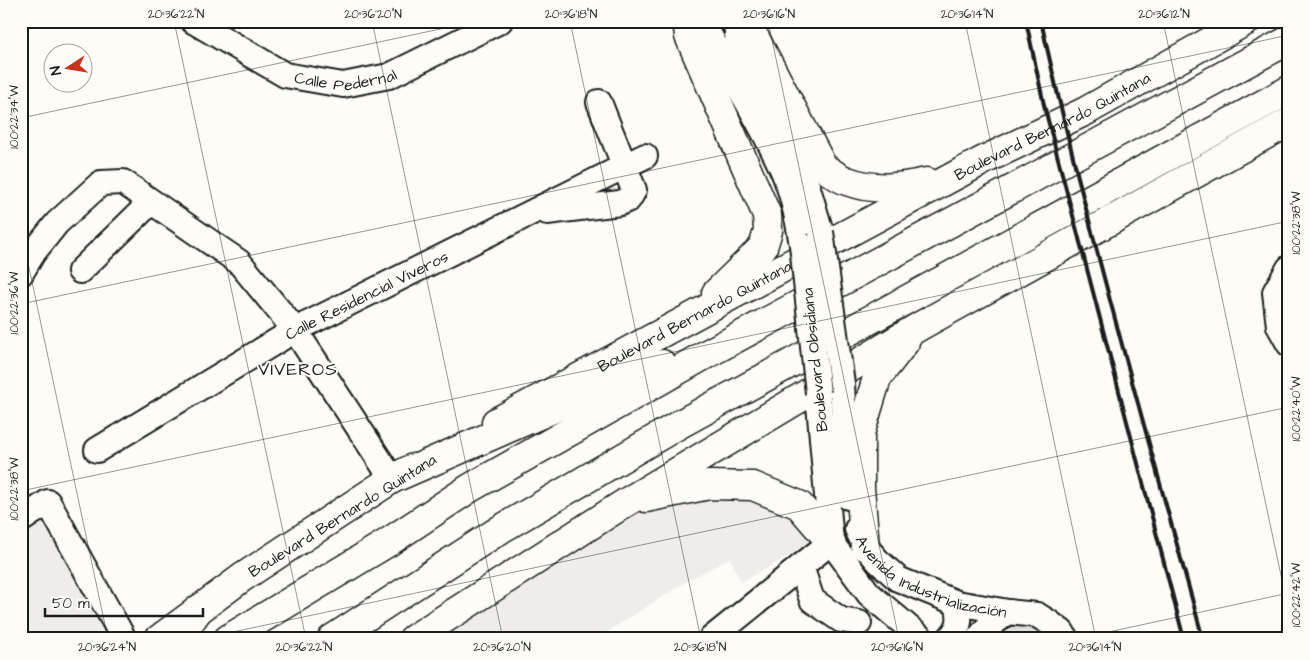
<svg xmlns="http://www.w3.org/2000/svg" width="1310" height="660" font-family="'Architects Daughter',sans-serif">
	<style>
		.built { fill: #eeede9 }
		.green { fill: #e0dfdb; stroke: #7e7e7c }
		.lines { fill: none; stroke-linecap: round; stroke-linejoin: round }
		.minor-casing { stroke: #1c1c1c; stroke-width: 28 }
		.major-casing { stroke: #1c1c1c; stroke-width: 31 }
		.highway-casing { stroke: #1c1c1c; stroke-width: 31 }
		.minor { stroke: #fdfcf7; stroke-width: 24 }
		.major { stroke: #fdfcf7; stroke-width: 28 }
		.highway { stroke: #fdfcf7; stroke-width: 28 }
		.rail { stroke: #1c1c1c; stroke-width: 4 }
		.minor-bridge-casing { stroke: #1c1c1c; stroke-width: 28; stroke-linecap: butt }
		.minor-bridge { stroke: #fdfcf7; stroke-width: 24 }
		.ticks { fill: none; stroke: #1c1c1c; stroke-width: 1; stroke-opacity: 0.45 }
		.labels { text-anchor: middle; stroke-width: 4; stroke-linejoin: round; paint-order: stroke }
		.street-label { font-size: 16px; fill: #1c1c1c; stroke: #fdfcf7 }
		.neighbourhood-label { font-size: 18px; letter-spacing: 1px; fill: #1c1c1c; stroke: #fdfcf7 }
		.neatline { fill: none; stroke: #1c1c1c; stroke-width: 2 }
		.ticks-label { font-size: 12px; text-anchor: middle; fill: #1c1c1c }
	</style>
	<rect width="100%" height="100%" fill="#fdfcf7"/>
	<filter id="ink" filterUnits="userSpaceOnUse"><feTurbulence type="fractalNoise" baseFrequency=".02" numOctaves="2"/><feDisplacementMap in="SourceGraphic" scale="10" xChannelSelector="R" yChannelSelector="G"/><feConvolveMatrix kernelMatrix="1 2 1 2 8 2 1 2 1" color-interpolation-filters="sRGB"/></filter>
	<g filter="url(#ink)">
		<g class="built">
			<path d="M753 486 824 534 802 549 741 582 730 558 687 581 596 639H413L625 503Z"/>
			<path d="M52 511 125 639H21V533Z"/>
		</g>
		<path class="green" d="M1017 623 1033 626 1053 639H979L992 628Z"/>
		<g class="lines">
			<g class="minor-casing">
				<g id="minor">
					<path id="s1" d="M193 21 285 75 343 85 389 76 500 21"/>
					<path d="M702 21C728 71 760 119 783 171 793 194 798 220 802 245"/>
					<path d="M736 21 738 45 743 63 801 165 821 232"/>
					<path d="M547 212 620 203 629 199 634 190 599 102"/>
					<path d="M1289 268 1275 292 1279 326 1289 344"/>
					<path d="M80 271 151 202"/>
					<path d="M21 273 33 253 57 223 101 183 123 182 239 262 295 330 392 479"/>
					<path d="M842 384 848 497"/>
					<path d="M818 393 831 542"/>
					<path id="s2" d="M97 450 295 330 645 156"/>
					<path d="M21 520 48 502 124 639"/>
					<path id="s3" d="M857 529 865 546 878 561 898 579 957 603 1008 612 1037 615 1050 623 1062 632 1066 639"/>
					<path d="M831 542 869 594 922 639"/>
					<path d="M801 566 812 600 841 620 859 623"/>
					<path d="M711 639 831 542"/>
					<path d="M949 639C961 626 961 619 957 603"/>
					<path d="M978 639 987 628 1008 612"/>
				</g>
			</g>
			<g class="major-casing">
				<g id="major">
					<path d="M687 21 689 36 767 215 768 231 763 247 716 293"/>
					<path d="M746 21 823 167C831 172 838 178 847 181 874 191 900 188 927 182"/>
					<path id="s4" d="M496 422 984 160 1086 111 1246 21"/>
					<path d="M646 498 709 485 753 486 799 505 831 542"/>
					<path d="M865 546 860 488V434L877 378 905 342"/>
					<path d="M159 639 243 577 392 479 413 468"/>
					<path d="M413 639 625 503 920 326 1289 122"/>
				</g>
			</g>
			<g class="highway-casing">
				<g id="highway">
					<path d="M392 479 633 374 662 364"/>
					<path d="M178 639 199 609"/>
					<path d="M228 639 387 543 470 488 705 355 1289 40"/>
					<path d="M332 639 501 529 680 424 1289 90"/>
				</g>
			</g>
			<use href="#minor" class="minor"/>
			<use href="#major" class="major"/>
			<use href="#highway" class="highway"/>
			<g class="rail">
				<path d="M1026 21 1044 105 1184 639"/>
				<path d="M1041 21C1087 229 1147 434 1203 639"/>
			</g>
			<g class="minor-bridge-casing">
				<g id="minor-bridge">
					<path d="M821 232 842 384"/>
					<path d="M802 245 818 393"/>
				</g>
			</g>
			<use href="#minor-bridge" class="minor-bridge"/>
		</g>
	</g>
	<path class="ticks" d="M174 21 306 639M372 21 503 639M570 21 701 639M768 21 899 639M965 21 1096 639M1163 21 1289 613M21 118 478 21M21 230 108 639M21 304 1289 35M21 491 1289 221M200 639 1289 407M1076 639 1289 593"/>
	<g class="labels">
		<g class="street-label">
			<text dy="6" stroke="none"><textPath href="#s1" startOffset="168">Calle Pedernal</textPath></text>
			<text dy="6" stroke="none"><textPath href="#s4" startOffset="630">Boulevard Bernardo Quintana</textPath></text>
			<text dy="6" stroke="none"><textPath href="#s2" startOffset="311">Calle Residencial Viveros</textPath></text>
			<text dy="6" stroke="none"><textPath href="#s4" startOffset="225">Boulevard Bernardo Quintana</textPath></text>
			<text transform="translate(814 360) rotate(-96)" y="6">Boulevard Obsidiana</text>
			<text transform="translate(342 515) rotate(-32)" y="6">Boulevard Bernardo Quintana</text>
			<text dy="6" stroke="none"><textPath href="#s3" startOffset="94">Avenida Industrialización</textPath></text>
		</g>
		<g class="neighbourhood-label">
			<text x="298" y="375">VIVEROS</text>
		</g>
	</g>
	<rect width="1310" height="660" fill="none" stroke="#fdfcf7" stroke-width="55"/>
	<g transform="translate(68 68) rotate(258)"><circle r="24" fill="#fdfcf7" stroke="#a3a29f"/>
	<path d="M0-4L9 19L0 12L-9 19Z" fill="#c8321e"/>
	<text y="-8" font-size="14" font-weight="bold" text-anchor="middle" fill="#1c1c1c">N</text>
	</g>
	<path d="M45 608v8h158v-8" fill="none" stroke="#1c1c1c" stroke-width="2.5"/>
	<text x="52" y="608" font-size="15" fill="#1c1c1c" stroke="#fdfcf7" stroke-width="4" paint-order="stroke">50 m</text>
	<rect x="28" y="28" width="1254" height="604" class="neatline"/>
	<g class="ticks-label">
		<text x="176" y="18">20°36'22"N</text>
		<text x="373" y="18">20°36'20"N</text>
		<text x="571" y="18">20°36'18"N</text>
		<text x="769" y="18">20°36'16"N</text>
		<text x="967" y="18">20°36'14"N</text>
		<text x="1164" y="18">20°36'12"N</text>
		<text transform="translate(14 117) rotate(-90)" y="4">100°22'34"W</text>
		<text transform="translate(1296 223) rotate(-90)" y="4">100°22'38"W</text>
		<text transform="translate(14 303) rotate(-90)" y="4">100°22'36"W</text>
		<text transform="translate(1296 409) rotate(-90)" y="4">100°22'40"W</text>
		<text transform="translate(14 489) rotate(-90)" y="4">100°22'38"W</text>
		<text transform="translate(1296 595) rotate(-90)" y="4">100°22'42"W</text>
		<text x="107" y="651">20°36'24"N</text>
		<text x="304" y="651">20°36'22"N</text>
		<text x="502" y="651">20°36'20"N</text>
		<text x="700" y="651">20°36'18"N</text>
		<text x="897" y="651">20°36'16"N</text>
		<text x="1095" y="651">20°36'14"N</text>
	</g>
</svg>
